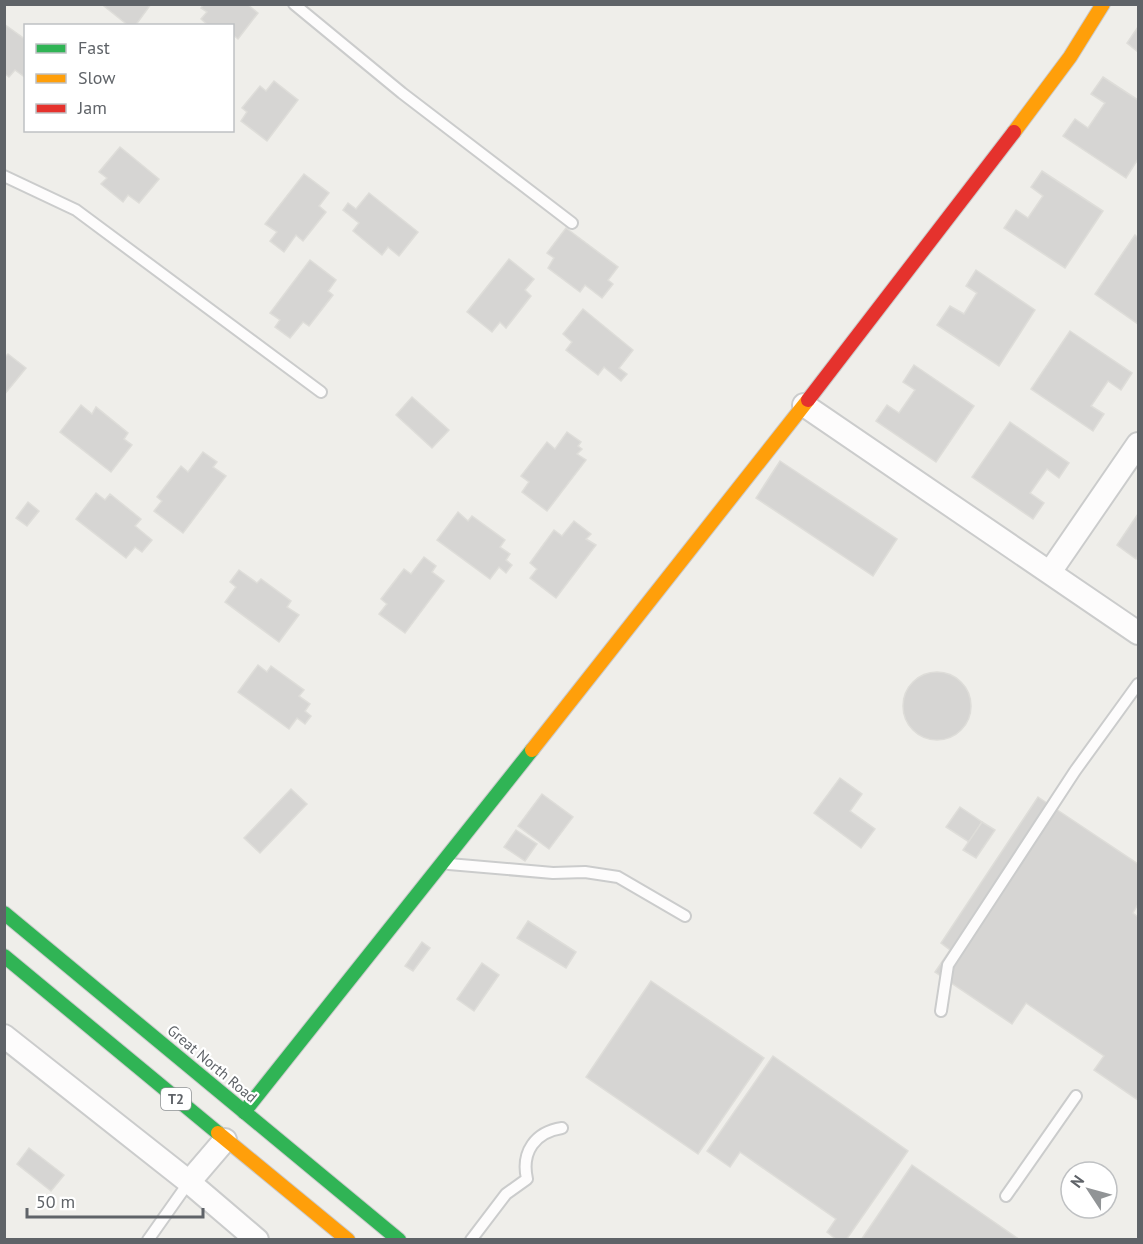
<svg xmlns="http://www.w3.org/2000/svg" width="1143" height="1244" font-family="'PT Sans',sans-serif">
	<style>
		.building { fill: #d6d5d3; stroke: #deddd9; stroke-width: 1.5 }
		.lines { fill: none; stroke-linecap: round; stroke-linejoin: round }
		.lane-casing { stroke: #cbcccc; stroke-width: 14 }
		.street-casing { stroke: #cbcccc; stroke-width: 26 }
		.fast-casing { stroke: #cacacb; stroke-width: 16 }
		.slow-casing { stroke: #cacacb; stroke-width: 16 }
		.jam-casing { stroke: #cacacb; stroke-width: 16 }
		.lane { stroke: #fdfcfc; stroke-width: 10 }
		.street { stroke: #fdfcfc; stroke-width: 22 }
		.fast { stroke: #30b455; stroke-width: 14 }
		.slow { stroke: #ff9f0a; stroke-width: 14 }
		.jam { stroke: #e5322d; stroke-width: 14 }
		.labels { text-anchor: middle; stroke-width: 4.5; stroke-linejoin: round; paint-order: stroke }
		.shield { fill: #fff; stroke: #8f9295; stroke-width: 1.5 }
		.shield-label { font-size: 14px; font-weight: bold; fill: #5f6368 }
		.street-label { font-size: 15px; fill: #5f6368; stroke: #fff }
	</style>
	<rect width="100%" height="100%" fill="#efeeea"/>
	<g class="building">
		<path d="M105 4H151L135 26H129L104 6Z"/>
		<path d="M204 4H247L258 13 238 39 232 34V26H209L201 19 207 12 201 8Z"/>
		<path d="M4 24 26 40V78L15 70 9 77 4 73Z"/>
		<path d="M1138 27V52L1127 43Z"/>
		<path d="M1103 77 1138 100V159L1126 178 1063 136 1075 119 1088 128 1105 103 1091 94Z"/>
		<path d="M274 81 298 100 267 141 241 121 247 112 242 108 260 86 266 91Z"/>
		<path d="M120 147 159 179 139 203 128 195 123 202 101 184 107 178 99 172Z"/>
		<path d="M1042 171 1103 211 1065 268 1004 228 1016 210 1028 218 1043 196 1031 187Z"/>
		<path d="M304 174 329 193 319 206 326 212 303 241 296 235 284 252 270 241 277 232 265 224Z"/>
		<path d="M369 193 418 232 399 256 388 247 382 255 353 231 359 223 343 210 348 203 356 209Z"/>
		<path d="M566 228 618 267 608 280 613 284 602 298 585 285 580 292 548 268 554 258 547 253Z"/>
		<path d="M1135 235 1138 238V324L1095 294Z"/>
		<path d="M509 259 534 279 525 290 531 296 506 328 500 322 492 332 467 312Z"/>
		<path d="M310 260 336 280 328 291 333 295 309 326 303 322 290 338 275 327 280 320 270 313Z"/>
		<path d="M976 270 1035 310 999 366 937 325 950 306 964 314 977 293 966 286Z"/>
		<path d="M583 309 633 350 619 368 627 374 621 381 604 367 598 375 566 350 572 342 563 334Z"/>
		<path d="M1070 331 1132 373 1121 390 1108 381 1091 406 1104 414 1093 431 1031 389Z"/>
		<path d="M8 354 26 368 4 395V358Z"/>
		<path d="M914 365 974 406 936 462 876 421 887 405 899 413 915 390 903 382Z"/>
		<path d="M412 397 449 430 432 448 396 415Z"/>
		<path d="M81 405 92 414 96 407 128 433 124 439 132 445 111 472 60 432Z"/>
		<path d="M1010 422 1069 463 1059 478 1047 469 1030 493 1044 503 1033 519 972 477Z"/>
		<path d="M567 432 581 442 578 446 582 449 577 454 586 460 547 511 522 492 529 482 521 476 547 442 555 449Z"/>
		<path d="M203 452 217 462 213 467 226 476 183 533 154 511 162 501 157 497 181 466 188 472Z"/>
		<path d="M780 461 897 539 873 576 756 498Z"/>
		<path d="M96 493 105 500 110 494 141 519 135 526 152 540 142 552 135 547 126 558 76 519Z"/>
		<path d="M28 502 39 511 27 526 16 518Z"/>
		<path d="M458 512 468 521 472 516 505 540 500 547 510 554 506 560 512 565 506 573 499 567 490 579 437 540Z"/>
		<path d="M1138 514V556L1136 559 1117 545Z"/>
		<path d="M574 521 591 534 586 539 596 545 556 598 530 578 537 569 530 563 554 530 562 536Z"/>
		<path d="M424 557 436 566 432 572 444 581 405 633 379 614 387 604 381 599 404 569 411 574Z"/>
		<path d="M239 570 257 583 261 579 291 601 287 607 299 615 279 642 225 602 236 587 230 582Z"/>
		<path d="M258 665 267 672 271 666 304 690 299 696 310 704 305 711 311 716 305 724 297 718 289 729 238 692Z"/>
		<circle cx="937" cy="706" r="34"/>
		<path d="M840 778 862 794 850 811 875 829 861 848 814 813Z"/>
		<path d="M291 789 307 804 260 853 244 838Z"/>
		<path d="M542 794 573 817 549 849 518 826Z"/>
		<path d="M1038 797 1138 864V904L1133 913 1138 917V1100L1094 1070 1104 1056 1026 1003 1012 1024 935 972 950 950 941 943Z"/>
		<path d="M960 807 982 822 969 842 946 827Z"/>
		<path d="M982 822 995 830 976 858 963 850Z"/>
		<path d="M516 830 537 844 525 861 504 847Z"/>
		<path d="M528 921 576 952 566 968 517 938Z"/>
		<path d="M422 942 430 948 413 971 405 966Z"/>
		<path d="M482 963 499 975 474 1011 457 999Z"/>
		<path d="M651 981 764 1058 698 1154 586 1077Z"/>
		<path d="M773 1056 908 1151 846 1240H837L827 1232 836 1219 740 1152 730 1167 707 1151Z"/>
		<path d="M29 1148 64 1175 51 1191 17 1164Z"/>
		<path d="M912 1165 1020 1240H861Z"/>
	</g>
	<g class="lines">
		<g class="lane-casing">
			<g id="lane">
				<path d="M294 4 402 93 572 223"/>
				<path d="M4 176 76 210 321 392"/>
				<path d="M449 864 553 873 585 872 618 877 685 916"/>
				<path d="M941 1011 948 965 1075 771 1138 684"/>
				<path d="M1006 1196 1076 1096"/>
				<path d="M148 1240 189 1182"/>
				<path d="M471 1240 506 1194 527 1179C521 1152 535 1132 562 1128"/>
			</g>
		</g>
		<g class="street-casing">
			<g id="street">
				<path d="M804 405 1138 633"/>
				<path d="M1050 572 1138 444"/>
				<path d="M4 1036 189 1182 257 1240"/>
				<path d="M189 1182 225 1140"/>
			</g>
		</g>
		<g class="fast-casing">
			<g id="fast">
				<path d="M4 913 399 1240"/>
				<path d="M4 956 218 1133"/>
				<path d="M244 1112 532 750"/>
			</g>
		</g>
		<g class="slow-casing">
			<g id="slow">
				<path d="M1014 132 1070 57 1103 4"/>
				<path d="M532 750 808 400"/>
				<path d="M218 1133 348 1240"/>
			</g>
		</g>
		<g class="jam-casing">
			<path id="jam" d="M808 400 1014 132"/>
		</g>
		<use href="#lane" class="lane"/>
		<use href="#street" class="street"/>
		<use href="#fast" class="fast"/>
		<use href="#slow" class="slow"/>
		<use href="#jam" class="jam"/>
	</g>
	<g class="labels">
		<rect class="shield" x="161" y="1088" width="30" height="22" rx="4.5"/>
		<g class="shield-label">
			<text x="176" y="1104">T2</text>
		</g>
		<g class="street-label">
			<text transform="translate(212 1064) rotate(40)" y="5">Great North Road</text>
		</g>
	</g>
	<rect width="1143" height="1244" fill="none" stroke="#5f6368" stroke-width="12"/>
	<rect x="24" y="24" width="210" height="108" fill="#ffffff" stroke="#bfc1c3" stroke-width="1.5"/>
	<rect x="36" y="44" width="30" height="9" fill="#30b455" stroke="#bfc1c3" stroke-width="1.5"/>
	<text x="78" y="54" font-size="18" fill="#5f6368">Fast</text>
	<rect x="36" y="74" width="30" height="9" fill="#ff9f0a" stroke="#bfc1c3" stroke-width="1.5"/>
	<text x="78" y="84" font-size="18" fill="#5f6368">Slow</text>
	<rect x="36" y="104" width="30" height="9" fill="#e5322d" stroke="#bfc1c3" stroke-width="1.5"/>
	<text x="78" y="114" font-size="18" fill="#5f6368">Jam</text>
	<g transform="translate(1089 1190) rotate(306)"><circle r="28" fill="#ffffff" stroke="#bfc1c3" stroke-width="1.5"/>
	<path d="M0-4.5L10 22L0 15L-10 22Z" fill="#919496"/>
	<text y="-9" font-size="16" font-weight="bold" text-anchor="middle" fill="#5f6368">N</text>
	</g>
	<path d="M27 1208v9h176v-9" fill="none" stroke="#5f6368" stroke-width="3"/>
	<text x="36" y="1208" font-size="18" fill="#5f6368" stroke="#ffffff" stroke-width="4.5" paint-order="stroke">50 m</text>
</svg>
